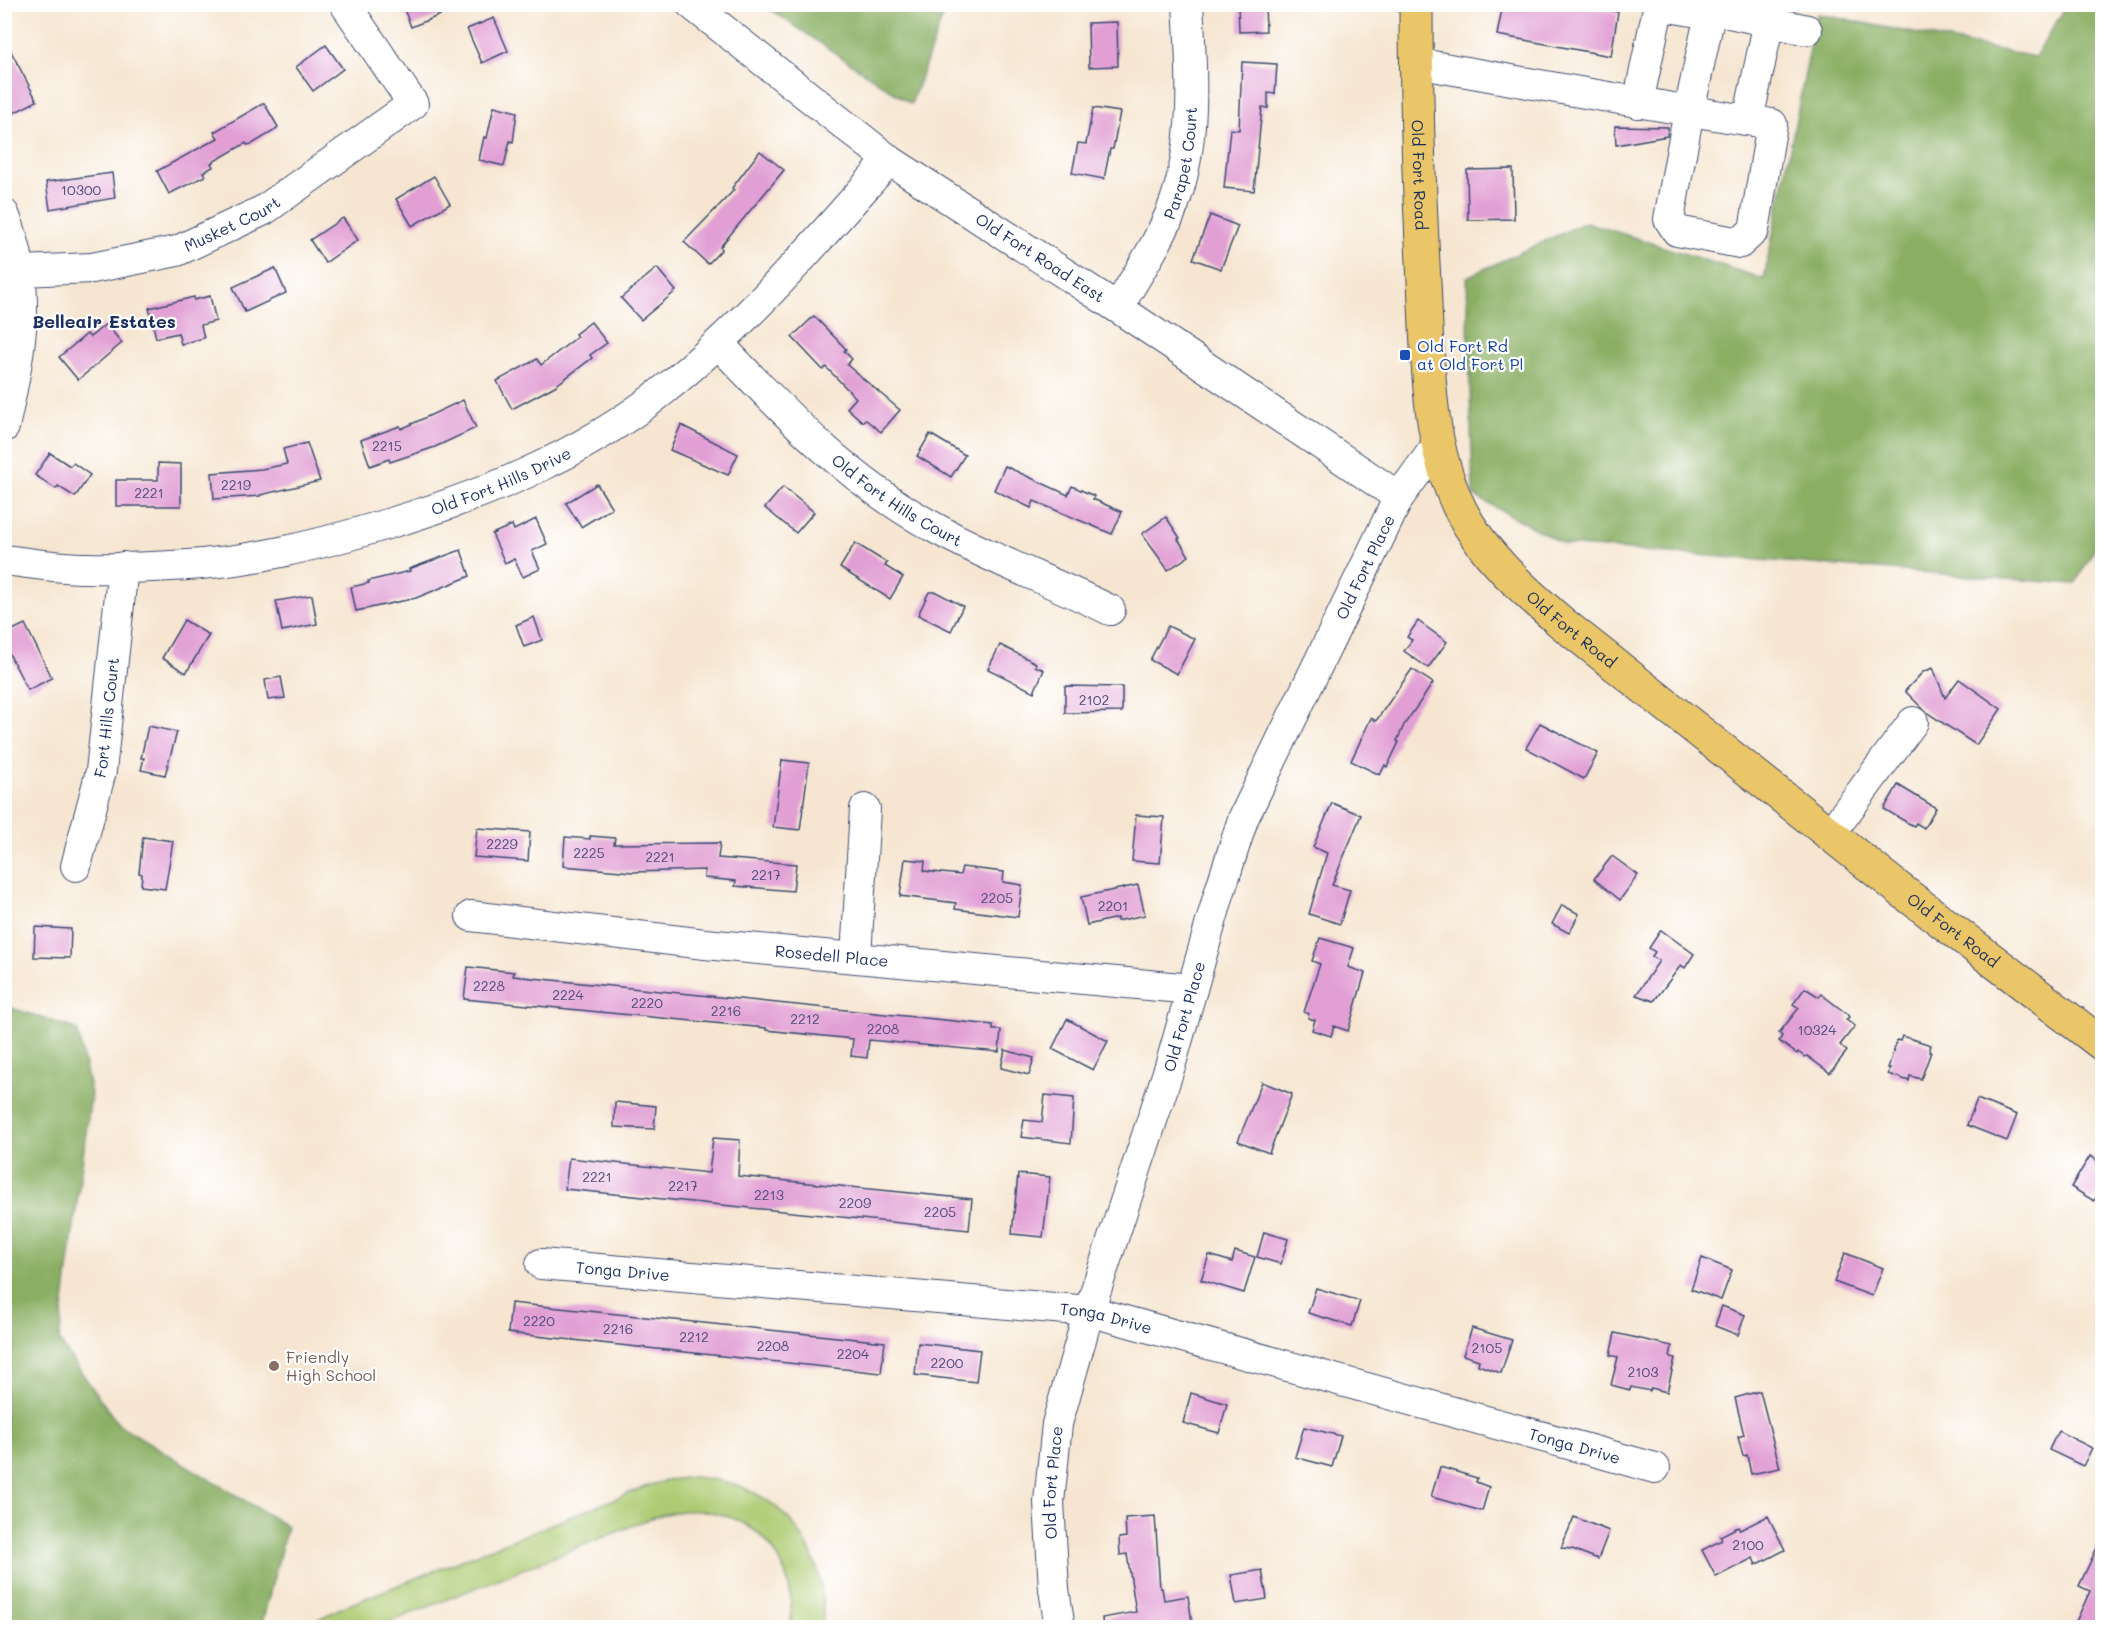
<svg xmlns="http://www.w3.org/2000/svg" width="2107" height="1632" font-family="Mali,sans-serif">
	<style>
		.green { fill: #adcb72; stroke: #647d68; stroke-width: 1.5 }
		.forest { fill: #8aaf64; stroke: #526f61; stroke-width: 1.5 }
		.building { fill: #e19fd4 }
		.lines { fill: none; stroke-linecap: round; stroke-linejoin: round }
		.minor-casing { stroke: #3c4a6f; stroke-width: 32 }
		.major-casing { stroke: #3c4a6f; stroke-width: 35 }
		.minor { stroke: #fff; stroke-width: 30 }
		.major { stroke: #eac669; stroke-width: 33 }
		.transit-dot { fill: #1a4fb4; stroke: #fff; stroke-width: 2 }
		.education-dot { fill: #8d6e63; stroke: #fff; stroke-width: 2 }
		.labels { text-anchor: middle; stroke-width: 4.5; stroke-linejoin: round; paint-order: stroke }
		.number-label { font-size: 14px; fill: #4c4b7c }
		.street-label { font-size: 16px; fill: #1b2f5e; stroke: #fff }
		.transit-label { font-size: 16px; fill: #164399; stroke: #fff; text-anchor: start }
		.education-label { font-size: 16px; fill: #785e54; stroke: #fff; text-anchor: start }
		.neighbourhood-label { font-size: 18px; font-weight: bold; fill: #1b2f5e; stroke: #fff }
	</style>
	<rect width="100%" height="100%" fill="#fff"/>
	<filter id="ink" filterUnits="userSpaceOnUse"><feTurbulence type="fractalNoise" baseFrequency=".0167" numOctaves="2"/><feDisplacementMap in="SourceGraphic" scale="12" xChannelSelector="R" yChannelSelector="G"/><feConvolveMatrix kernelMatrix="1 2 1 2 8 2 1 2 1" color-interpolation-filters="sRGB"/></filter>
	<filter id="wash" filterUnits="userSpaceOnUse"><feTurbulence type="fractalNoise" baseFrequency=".008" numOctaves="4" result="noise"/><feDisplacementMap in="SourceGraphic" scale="24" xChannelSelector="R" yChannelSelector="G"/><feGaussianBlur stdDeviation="1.35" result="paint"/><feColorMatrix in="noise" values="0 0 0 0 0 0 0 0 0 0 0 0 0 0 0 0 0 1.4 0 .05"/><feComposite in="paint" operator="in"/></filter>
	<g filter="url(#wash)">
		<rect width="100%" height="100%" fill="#f6e6d1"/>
		<path class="green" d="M694 1477C711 1479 728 1481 744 1488 801 1512 828 1568 822 1627H790C800 1544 736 1494 657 1516L377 1627H309L319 1619 341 1608 647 1486 668 1480Z"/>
		<g class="forest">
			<path d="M764 5H947L911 104Z"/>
			<path d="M2067 5H2102V535L2075 584 1565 545 1473 495 1467 277 1586 222 1764 279 1817 14 2035 57Z"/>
			<path d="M5 1006 77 1029 91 1094 59 1341 118 1424 287 1526 261 1627H5Z"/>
		</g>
		<g id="blocks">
			<g class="building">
				<path d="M402 4H465V5L411 27Z"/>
				<path d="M1238 4H1265L1266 31 1239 32Z"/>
				<path d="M1503 4H1576L1618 12 1611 56 1497 35Z"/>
				<path d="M494 18 508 51 482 63 467 29Z"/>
				<path d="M1117 22 1118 66 1089 67 1088 23Z"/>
				<path d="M4 38 37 101 4 118Z"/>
				<path d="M326 45 343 69 313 91 296 67Z"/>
				<path d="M1242 62 1277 64 1275 94 1268 93V108L1262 107 1254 191 1224 188 1230 129 1239 130Z"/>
				<path d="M264 103 278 127 274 131 252 144 247 145 246 143 211 163 213 167 203 172 205 176 169 194 157 171 218 138 214 132Z"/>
				<path d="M494 106 517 112 513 142 510 141 504 166 479 160 484 137 487 138Z"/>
				<path d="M1093 108 1120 112 1113 149H1110L1104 179 1072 173 1078 143 1086 144Z"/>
				<path d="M1615 126 1668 127 1667 136 1616 145Z"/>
				<path d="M760 151 784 170 720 247 722 249 708 264 684 242 734 190 732 188Z"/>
				<path d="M1513 169 1514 219 1468 220 1467 170Z"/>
				<path d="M112 173 115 198 50 209 46 182Z"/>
				<path d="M434 176 450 204 412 226 396 199Z"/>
				<path d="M1210 215 1238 226 1221 269 1193 259Z"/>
				<path d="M343 218 358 240 325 263 310 240Z"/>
				<path d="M275 268 286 293 245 312 233 287Z"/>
				<path d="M657 268 676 291 641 320 621 298Z"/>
				<path d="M210 296 216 321 201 325 204 338 181 344 178 333 156 338 149 308 194 297V300Z"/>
				<path d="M814 316 846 349 844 351 852 359 847 365 900 410 881 432 865 419 863 422 847 408 856 398 826 367 823 370 792 337Z"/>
				<path d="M591 322 607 343 590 355 592 358 555 386 512 409 497 381 537 359 541 365 577 337 575 334Z"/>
				<path d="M106 324 122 343 78 380 59 357 87 334 90 337Z"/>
				<path d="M463 400 476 428 435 447 390 462 389 459 370 466 361 440 400 426 401 429Z"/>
				<path d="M681 425 738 454 728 475 670 450Z"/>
				<path d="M930 434 965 455 951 477 917 456Z"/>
				<path d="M307 443 320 481 260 495V496L214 499 212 473 262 469 287 464 283 449Z"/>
				<path d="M50 453 70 466 73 463 90 475 75 497 58 486 56 489 35 475Z"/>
				<path d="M158 463 181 464V506H116V480H158Z"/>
				<path d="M1005 466 1068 495 1072 486 1094 496 1093 499 1122 512 1112 534 1034 501 1031 508 994 490Z"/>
				<path d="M597 484 612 508 581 527 566 503Z"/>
				<path d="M783 487 814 512 796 533 765 508Z"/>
				<path d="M1166 517 1180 538 1178 539 1189 556 1168 570 1142 534Z"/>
				<path d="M536 519 547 544 532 551 540 569 523 577 514 559 505 563 492 534 512 525 514 530Z"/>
				<path d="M855 543 887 563 885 566 903 577 890 599 840 568Z"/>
				<path d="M461 550 470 576 416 598 356 611 351 587 369 583 368 581 410 571 409 569Z"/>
				<path d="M929 592H936L963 606 951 631 918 615Z"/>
				<path d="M312 595 317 624 282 631 276 601Z"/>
				<path d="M534 617 542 640 524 647 516 625Z"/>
				<path d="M184 620 209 635 186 673 162 658Z"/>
				<path d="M1418 621 1447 642 1428 668 1404 651 1412 640 1407 637Z"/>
				<path d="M25 624 52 678 28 690 4 644V634Z"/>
				<path d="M1168 626 1195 639 1177 674 1150 660Z"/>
				<path d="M1000 645 1036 663 1035 666 1044 670 1034 692 988 669Z"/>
				<path d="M1933 668 1945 698 1959 679 2001 709 1976 745 1926 712 1905 691 1923 672Z"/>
				<path d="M1412 669 1433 683 1404 725 1397 741 1399 742 1387 767 1385 765 1380 775 1351 761 1371 718 1376 721Z"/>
				<path d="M281 677 285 698 268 700 265 680Z"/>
				<path d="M1065 686 1122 687V712L1065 713Z"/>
				<path d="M1540 723 1598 753 1584 779 1526 748Z"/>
				<path d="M148 726 177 732 165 775 141 770 144 758H141Z"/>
				<path d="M782 760 809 763 800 830 773 827Z"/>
				<path d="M1898 785 1936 808 1924 828 1916 823 1914 826 1908 823 1884 809Z"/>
				<path d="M1332 803 1361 815 1332 885 1350 890 1340 924 1309 914 1327 853 1313 847Z"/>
				<path d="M1136 815 1164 817 1160 863 1132 861Z"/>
				<path d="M477 828 530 832 528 861 474 857Z"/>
				<path d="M590 836 615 838 614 844 720 843 718 858 796 864 793 891 735 886 736 881 704 878 705 870 633 872 563 866 565 837 590 839Z"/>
				<path d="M143 837 173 841 165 889 141 886 142 874 139 873Z"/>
				<path d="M1612 856 1638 875 1620 900 1594 879Z"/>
				<path d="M905 859 925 861 924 871 960 875 962 867 1004 872 1003 882 1022 885 1018 917 955 909 956 903 900 896Z"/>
				<path d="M1138 885 1145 915 1117 921V918L1087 925 1081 897Z"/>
				<path d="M1562 905 1579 914 1569 933 1552 924Z"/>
				<path d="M35 927 71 929 70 958 34 957Z"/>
				<path d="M1661 930 1694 954 1685 968 1681 965 1654 1001 1636 995 1659 961 1652 956 1655 952 1649 948Z"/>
				<path d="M1320 938 1354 948 1348 967 1365 973 1348 1031 1334 1026 1331 1036 1312 1030 1315 1020 1308 1018 1309 1014 1304 1012 1320 964 1312 961Z"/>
				<path d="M468 967 514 972 513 976 993 1025V1030H1001L999 1052 869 1040 867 1058 851 1056 853 1039 766 1030V1028L464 999Z"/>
				<path d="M1805 988 1819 997 1821 994 1847 1014 1849 1017 1846 1020 1855 1026 1840 1045 1847 1051 1830 1073 1807 1056 1805 1057 1798 1052 1797 1054 1779 1041 1782 1036 1779 1033 1799 1008 1793 1004Z"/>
				<path d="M1067 1019 1108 1041 1093 1070 1052 1049Z"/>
				<path d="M1902 1036 1931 1045 1929 1052H1931L1921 1079 1910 1076 1909 1081 1888 1074 1890 1068H1888L1897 1040 1900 1041Z"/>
				<path d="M1005 1050 1034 1058 1029 1075 1001 1068Z"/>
				<path d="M1262 1082 1292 1094 1269 1153 1238 1141Z"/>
				<path d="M1045 1095 1074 1098 1071 1143 1021 1137 1024 1120 1042 1122Z"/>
				<path d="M1977 1099 2017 1115 2007 1141 1967 1125Z"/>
				<path d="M615 1102 656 1106 654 1129 614 1127Z"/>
				<path d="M713 1138 740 1140 738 1176 972 1199 969 1230 565 1189 569 1158 709 1173Z"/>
				<path d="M2090 1156 2103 1164V1186L2094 1201 2071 1187Z"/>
				<path d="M1018 1174 1050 1177 1043 1237 1012 1234Z"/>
				<path d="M1264 1232 1288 1239 1281 1264 1257 1257Z"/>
				<path d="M1235 1251 1255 1257 1244 1293 1201 1280 1209 1255 1232 1262Z"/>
				<path d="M1845 1253 1883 1268 1872 1296 1834 1282Z"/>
				<path d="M1702 1258 1732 1270 1721 1300 1691 1289Z"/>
				<path d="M1316 1288 1360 1301 1352 1326 1308 1313Z"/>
				<path d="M511 1303 885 1342 881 1373 508 1333Z"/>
				<path d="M1722 1306 1745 1315 1738 1335 1715 1326Z"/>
				<path d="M1472 1328 1512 1340 1501 1373 1478 1365 1479 1360 1463 1355Z"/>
				<path d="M1615 1333 1672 1346 1670 1357 1675 1358 1667 1392 1651 1388 1650 1391 1631 1387 1630 1390 1611 1385 1618 1357 1610 1355Z"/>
				<path d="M918 1343 980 1350 976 1382 915 1375Z"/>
				<path d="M1760 1391 1780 1468 1751 1474 1747 1455 1743 1456 1738 1437 1744 1435 1735 1398Z"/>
				<path d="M1191 1393 1227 1404 1219 1433 1183 1423Z"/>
				<path d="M1304 1427 1341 1436 1332 1467 1295 1457Z"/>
				<path d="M2058 1431 2092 1448 2083 1466 2049 1450Z"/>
				<path d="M1440 1467 1477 1478 1476 1482 1489 1487 1482 1511 1431 1497Z"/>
				<path d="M1155 1516 1160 1588H1162L1164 1600 1188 1596 1192 1622 1169 1626V1628H1103L1102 1618 1136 1612 1127 1554 1120 1555 1119 1538 1126 1537 1125 1518Z"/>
				<path d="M1768 1516 1785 1550 1756 1565 1753 1558 1716 1577 1702 1550 1722 1540 1720 1536 1738 1527 1740 1530Z"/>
				<path d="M1574 1517 1609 1531 1598 1559 1572 1549 1561 1548Z"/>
				<path d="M2103 1535V1628H2073L2090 1591 2079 1586Z"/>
				<path d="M1262 1570 1267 1599 1236 1604 1231 1575Z"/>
			</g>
		</g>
	</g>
	<g filter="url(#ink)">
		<use href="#blocks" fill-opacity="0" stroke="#3c4a6f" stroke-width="1.5"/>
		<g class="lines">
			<g class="minor-casing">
				<g id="minor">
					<path id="s1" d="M691 4 889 160 1118 308 1399 497"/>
					<path d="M1416 63C1534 84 1653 106 1772 124L1754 230 1740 243 1677 231 1669 219 1689 111 1710 14 1725 12 1807 30"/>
					<path d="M1638 103 1657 13 1663 6 1710 14"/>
					<path d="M1748 120 1769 21"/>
					<path d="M4 214C35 287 20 353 4 427"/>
					<path id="s2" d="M21 271 92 268 177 251 264 210 413 104 345 4"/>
					<path id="s3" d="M1118 308C1137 274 1161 240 1174 204 1197 141 1192 70 1188 4"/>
					<path id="s4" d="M719 344C784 413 852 484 937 529 993 560 1053 582 1110 610"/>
					<path id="s5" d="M4 560C31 563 59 568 86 568 120 569 155 567 188 565 252 561 313 546 374 528 477 498 579 458 664 390 748 323 818 240 889 160"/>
					<path d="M1830 834 1913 722"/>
					<path id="s6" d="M76 866 101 771 123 567"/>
					<path id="s7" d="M471 916 705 944 1192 989"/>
					<path d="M856 956 865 809"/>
					<path id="s8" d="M541 1264 1089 1311 1655 1468"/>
					<path id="s9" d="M1060 1628 1054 1589 1049 1502 1057 1424 1089 1311 1171 1063 1219 894 1243 819 1399 497 1438 444"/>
				</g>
			</g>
			<g class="major-casing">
				<g id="major">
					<path id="s10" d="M1416 4C1416 97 1419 189 1424 282 1428 357 1426 439 1460 509 1483 555 1524 590 1562 623L1898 888 2102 1044"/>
				</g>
			</g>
			<use href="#minor" class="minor"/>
			<use href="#major" class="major"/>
		</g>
	</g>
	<rect class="transit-dot" x="1399" y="349" width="12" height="12" rx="3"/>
	<circle class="education-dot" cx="274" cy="1366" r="6"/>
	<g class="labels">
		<g class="number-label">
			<text x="81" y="195">10300</text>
			<text x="387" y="451">2215</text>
			<text x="236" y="490">2219</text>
			<text x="149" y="498">2221</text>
			<text x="1094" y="705">2102</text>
			<text x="502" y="849">2229</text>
			<text x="589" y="858">2225</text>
			<text x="660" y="862">2221</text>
			<text x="766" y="880">2217</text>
			<text x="997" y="903">2205</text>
			<text x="1113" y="911">2201</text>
			<text x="489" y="991">2228</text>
			<text x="568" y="1000">2224</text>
			<text x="647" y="1008">2220</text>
			<text x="726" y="1016">2216</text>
			<text x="805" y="1024">2212</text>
			<text x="883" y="1034">2208</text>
			<text x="1817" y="1035">10324</text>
			<text x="597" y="1182">2221</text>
			<text x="683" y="1191">2217</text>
			<text x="769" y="1200">2213</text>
			<text x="855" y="1208">2209</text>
			<text x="940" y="1217">2205</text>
			<text x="539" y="1326">2220</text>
			<text x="618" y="1334">2216</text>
			<text x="694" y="1342">2212</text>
			<text x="773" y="1351">2208</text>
			<text x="1487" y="1353">2105</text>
			<text x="853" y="1359">2204</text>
			<text x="947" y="1368">2200</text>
			<text x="1643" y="1377">2103</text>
			<text x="1748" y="1550">2100</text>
		</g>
		<g class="street-label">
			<text dy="6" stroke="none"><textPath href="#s3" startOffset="160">Parapet Court</textPath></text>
			<text dy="6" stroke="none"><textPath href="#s10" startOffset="171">Old Fort Road</textPath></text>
			<text dy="6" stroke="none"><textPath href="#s2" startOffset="219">Musket Court</textPath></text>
			<text dy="6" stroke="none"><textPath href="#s1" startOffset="432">Old Fort Road East</textPath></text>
			<text dy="6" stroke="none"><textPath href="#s5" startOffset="510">Old Fort Hills Drive</textPath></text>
			<text dy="6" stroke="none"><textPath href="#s4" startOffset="238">Old Fort Hills Court</textPath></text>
			<text dy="6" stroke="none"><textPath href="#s9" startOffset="1118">Old Fort Place</textPath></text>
			<text dy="6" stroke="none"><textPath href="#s10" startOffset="675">Old Fort Road</textPath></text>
			<text dy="6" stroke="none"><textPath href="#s6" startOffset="152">Fort Hills Court</textPath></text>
			<text dy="6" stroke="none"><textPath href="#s10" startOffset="1161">Old Fort Road</textPath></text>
			<text dy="6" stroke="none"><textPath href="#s7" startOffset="363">Rosedell Place</textPath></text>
			<text dy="6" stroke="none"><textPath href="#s9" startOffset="632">Old Fort Place</textPath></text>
			<text dy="6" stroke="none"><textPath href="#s8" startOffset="82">Tonga Drive</textPath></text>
			<text dy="6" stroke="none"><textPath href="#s8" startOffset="568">Tonga Drive</textPath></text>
			<text dy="6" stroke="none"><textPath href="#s8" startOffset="1054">Tonga Drive</textPath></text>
			<text dy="6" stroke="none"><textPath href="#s9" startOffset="146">Old Fort Place</textPath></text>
		</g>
		<g class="transit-label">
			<text x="1417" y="352">Old Fort Rd<tspan x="1417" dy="18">at Old Fort Pl</tspan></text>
		</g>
		<g class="education-label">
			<text x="286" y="1363">Friendly<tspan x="286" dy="18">High School</tspan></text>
		</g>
		<g class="neighbourhood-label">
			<text x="104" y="328">Belleair Estates</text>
		</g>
	</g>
	<rect width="2107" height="1632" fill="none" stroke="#fff" stroke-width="24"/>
</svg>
